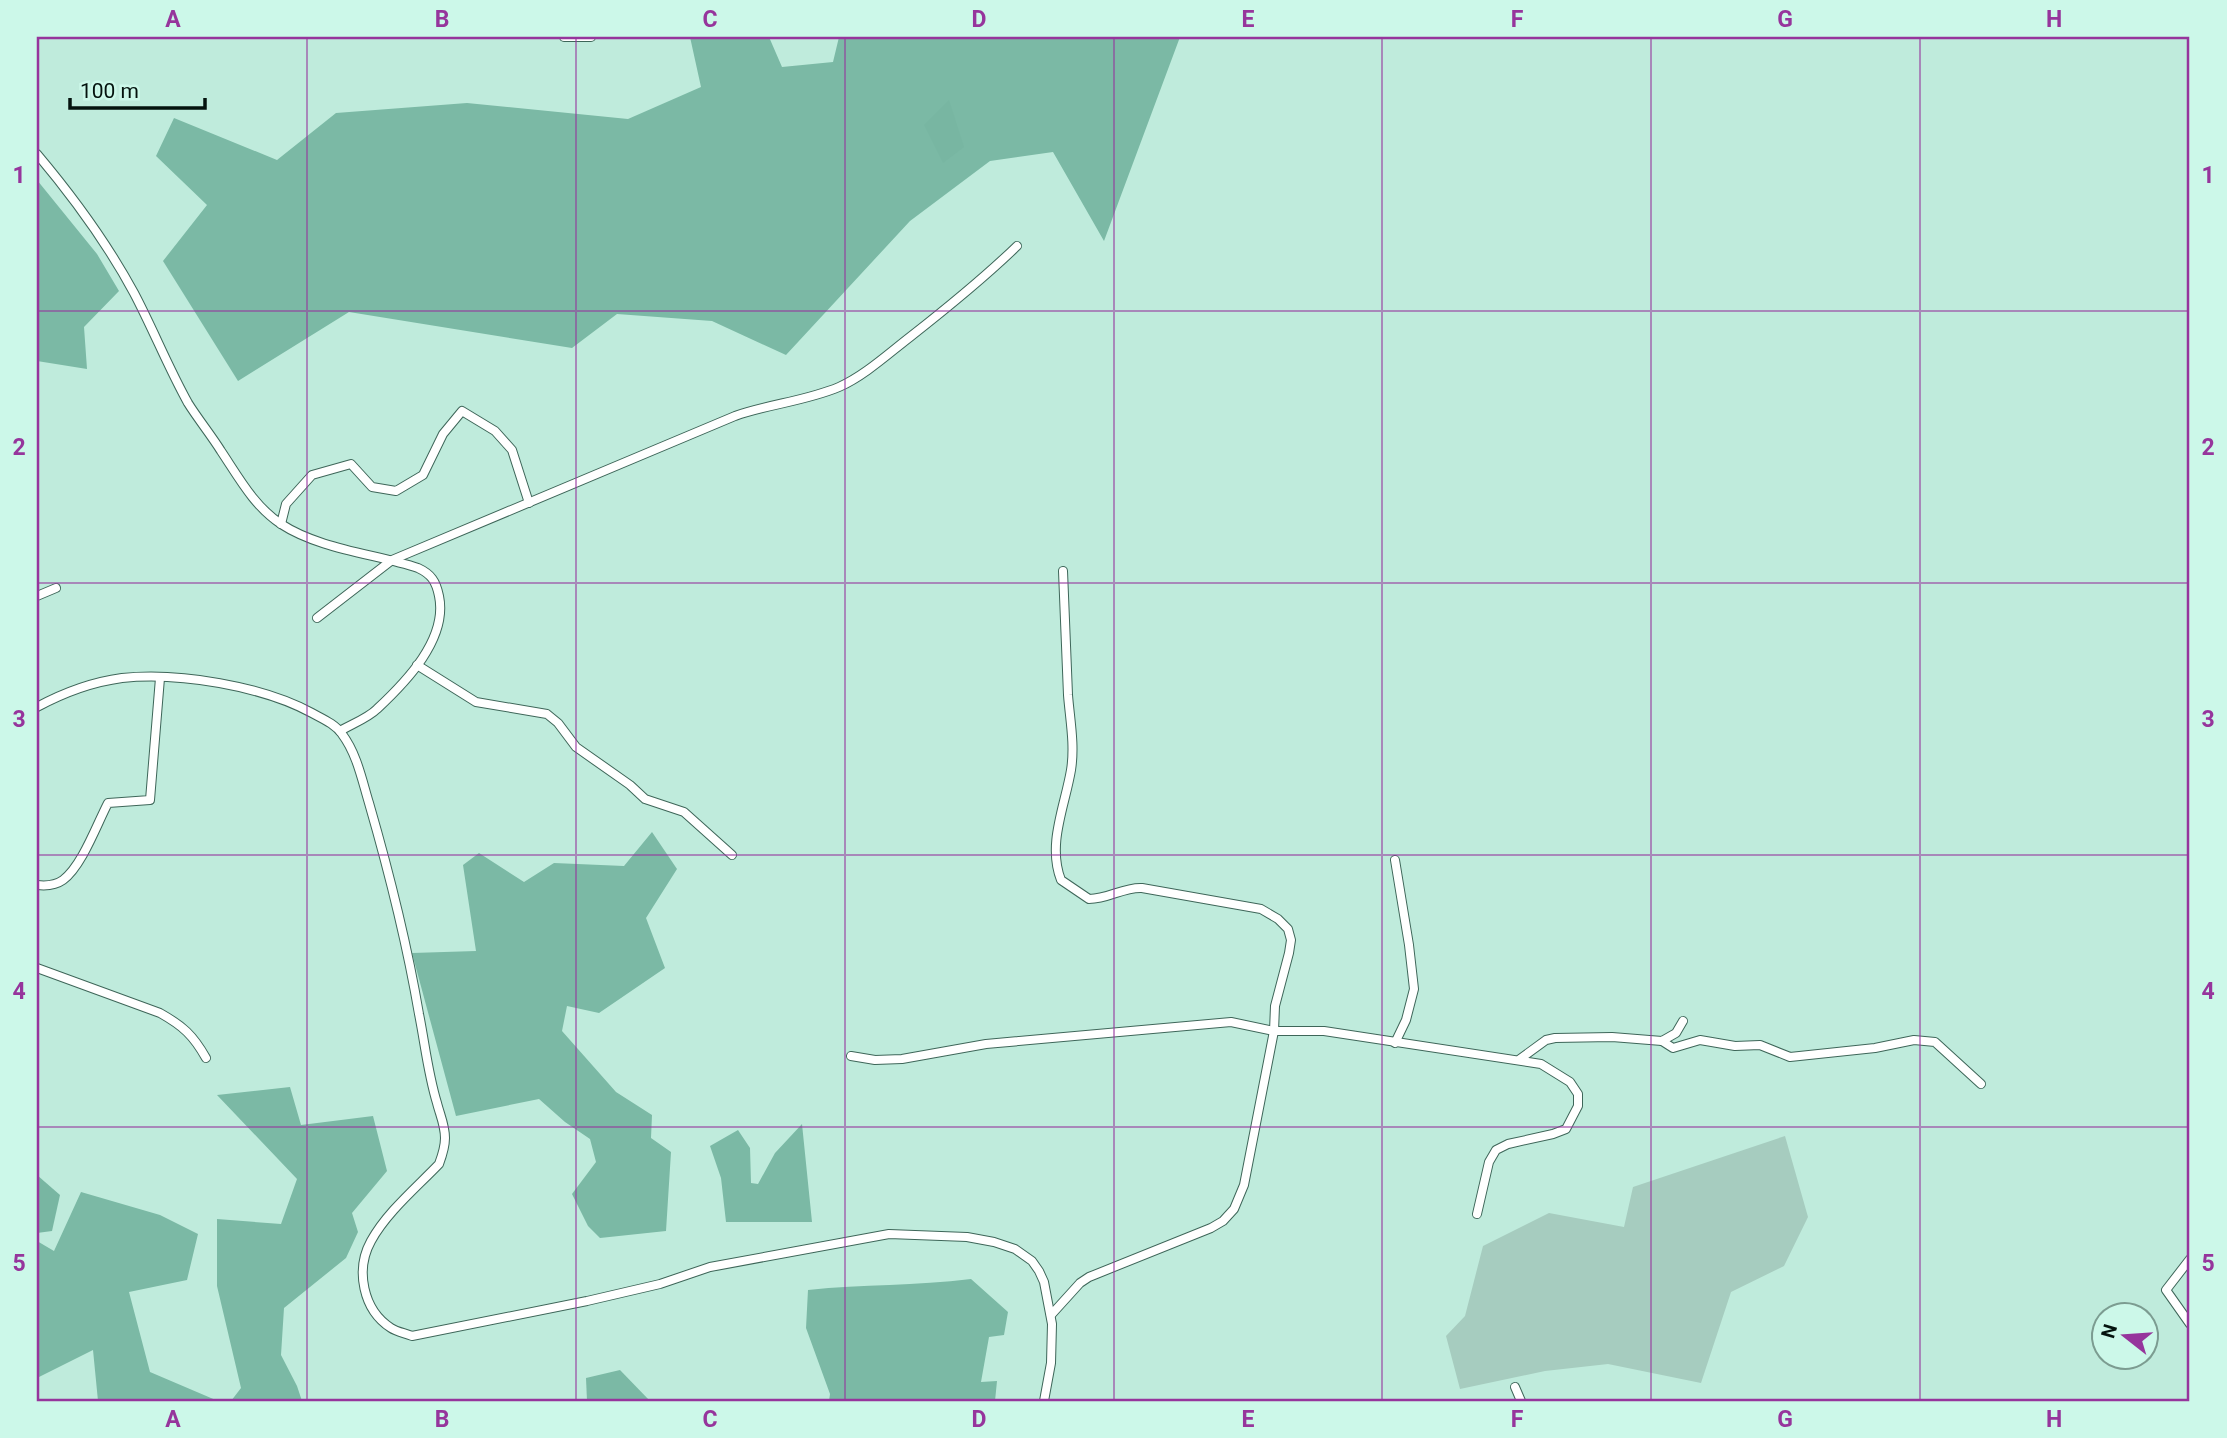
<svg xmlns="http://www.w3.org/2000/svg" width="2227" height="1438" font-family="Roboto,sans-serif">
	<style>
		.green { fill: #a6ccbf }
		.forest { fill: #7bb9a5 }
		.water { fill: #78b6a2 }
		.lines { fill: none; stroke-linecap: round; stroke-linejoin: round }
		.street-casing { stroke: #3e6659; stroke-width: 10 }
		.street { stroke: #fff; stroke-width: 8 }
		.grid { fill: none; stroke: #96359c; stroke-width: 2; stroke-opacity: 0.55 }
		.neatline { fill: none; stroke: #96359c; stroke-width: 2.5 }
		.grid-label { font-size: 23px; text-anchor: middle; font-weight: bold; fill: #96359c }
	</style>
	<rect width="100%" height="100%" fill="#bfebdc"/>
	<path class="green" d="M1785 1136 1808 1217 1784 1266 1731 1292 1701 1383 1608 1364 1545 1371 1460 1389 1446 1336 1465 1316 1483 1246 1549 1213 1624 1227 1633 1187Z"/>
	<g class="forest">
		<path d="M690 37H769L782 67 833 62 839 37H1180L1104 241 1053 152 990 161 910 221 786 355 712 321 617 314 572 348 349 312 238 381 163 261 207 205 156 156 174 118 277 160 336 113 467 103 628 119 701 87Z"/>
		<path d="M37 180 97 254 119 291 84 327 87 369 37 361Z"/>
		<path d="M652 832 677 869 646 918 665 968 599 1013 567 1006 562 1031 616 1092 652 1115 651 1138 671 1152 666 1231 600 1238 588 1226 572 1194 596 1162 590 1139 565 1122 539 1099 456 1116 412 953 476 951 463 865 479 853 524 882 554 863 624 866Z"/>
		<path d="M290 1087 301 1125 373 1116 387 1171 352 1213 358 1232 346 1258 284 1308 281 1355 297 1386 302 1401H231L241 1388 217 1286V1219L281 1224 297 1179 217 1095Z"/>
		<path d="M802 1124 812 1222H726L721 1178 710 1146 738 1130 750 1148 751 1183 758 1184 775 1153Z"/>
		<path d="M81 1192 160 1215 198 1234 187 1280 129 1292 150 1372 218 1401H98L93 1350 37 1378V1241L54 1251Z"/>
		<path d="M971 1279 1008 1312 1004 1335 989 1337 981 1382 997 1381 995 1401H829L830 1394 806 1328 808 1290C863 1284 916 1286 971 1279Z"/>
		<path d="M620 1370 650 1401H587L586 1378Z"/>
	</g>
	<g class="water">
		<path d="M949 100 964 147 943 163 924 125Z"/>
		<path d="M37 1175 60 1195 52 1231 37 1233Z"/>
	</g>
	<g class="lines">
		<g class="street-casing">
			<g id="street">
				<path d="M564 37H591"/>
				<path d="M37 154C74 198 107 243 134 293 153 329 168 367 188 403 198 419 211 435 221 451 239 478 254 506 281 524 319 549 375 554 418 568 431 574 436 581 439 596 448 639 406 682 377 709 368 718 352 724 340 731"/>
				<path d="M281 524 286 504 312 475 351 464 372 487 396 491 423 475 443 434 462 411 495 431 512 450 529 503"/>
				<path d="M37 596 56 588"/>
				<path d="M317 618 392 560 735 416C769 404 806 401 839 387 864 376 888 354 910 337 947 308 983 279 1017 246"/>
				<path d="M417 665 476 702 547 714 558 723 576 747 630 785 645 799 684 812 732 855"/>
				<path d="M37 707C63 693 92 682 122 678 179 672 262 686 312 713 323 719 335 724 342 734 357 754 362 780 369 803 389 872 407 944 419 1014 425 1044 428 1074 437 1103 440 1115 445 1125 445 1138 445 1148 442 1156 439 1164 416 1188 387 1212 371 1241 355 1270 363 1310 391 1328 397 1332 405 1333 412 1336L587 1301 660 1284 710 1267 889 1234 967 1237 994 1242 1015 1249 1032 1261 1039 1271 1044 1282 1052 1324 1051 1363 1044 1401"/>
				<path d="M1395 860 1409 945 1414 989 1406 1020 1395 1043"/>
				<path d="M37 885C46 886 56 885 63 880 82 866 97 824 108 803L150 800 160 678"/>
				<path d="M37 968 160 1013C183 1026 193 1035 206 1058"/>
				<path d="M1662 1041 1673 1048 1700 1040 1735 1046 1760 1045 1790 1057 1875 1048 1914 1040 1935 1042 1981 1084"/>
				<path d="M851 1056 875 1060 902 1059 986 1044 1231 1022 1274 1031H1324L1541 1064 1570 1082 1578 1094V1106L1566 1129 1553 1134 1508 1144 1496 1150 1489 1162 1477 1214"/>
				<path d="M1520 1059 1546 1040 1555 1038 1612 1037 1662 1041 1676 1033 1683 1021"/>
				<path d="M2190 1259 2166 1290 2190 1324"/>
				<path d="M1051 1315 1080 1283 1089 1277 1211 1228 1223 1221 1234 1209 1244 1185 1274 1031 1275 1006 1289 953 1291 940 1288 929 1278 919 1261 909 1142 888C1123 887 1109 899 1089 899L1061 880C1047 844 1065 806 1071 770 1075 745 1070 720 1068 695 1066 654 1065 612 1063 571"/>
				<path d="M1515 1387 1521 1401"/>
			</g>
		</g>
		<use href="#street" class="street"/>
	</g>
	<path class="grid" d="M307 37V1401M576 37V1401M845 37V1401M1114 37V1401M1382 37V1401M1651 37V1401M1920 37V1401M37 311H2190M37 583H2190M37 855H2190M37 1127H2190"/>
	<rect width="2227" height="1438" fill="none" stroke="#ccf8e9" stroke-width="77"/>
	<g transform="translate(2125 1336) rotate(287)"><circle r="33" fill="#ccf8e9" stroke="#7c9c91" stroke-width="2"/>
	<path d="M0-5L12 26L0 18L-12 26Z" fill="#96359c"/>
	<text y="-10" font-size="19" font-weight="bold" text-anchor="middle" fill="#04130e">N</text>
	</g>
	<path d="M70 98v10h135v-10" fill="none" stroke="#04130e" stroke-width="3.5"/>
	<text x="80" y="98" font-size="21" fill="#04130e" stroke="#ccf8e9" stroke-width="5" paint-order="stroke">100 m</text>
	<rect x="38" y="38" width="2150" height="1362" class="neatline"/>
	<g class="grid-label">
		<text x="173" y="27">A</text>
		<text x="442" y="27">B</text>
		<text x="710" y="27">C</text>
		<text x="979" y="27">D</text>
		<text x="1248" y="27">E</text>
		<text x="1517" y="27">F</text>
		<text x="1785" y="27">G</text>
		<text x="2054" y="27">H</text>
		<text x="19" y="183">1</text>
		<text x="2208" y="183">1</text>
		<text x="19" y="455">2</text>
		<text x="2208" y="455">2</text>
		<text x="19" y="727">3</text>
		<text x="2208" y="727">3</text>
		<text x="19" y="999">4</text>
		<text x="2208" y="999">4</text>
		<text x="19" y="1271">5</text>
		<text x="2208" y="1271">5</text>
		<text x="173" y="1427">A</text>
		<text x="442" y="1427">B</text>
		<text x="710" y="1427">C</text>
		<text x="979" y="1427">D</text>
		<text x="1248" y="1427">E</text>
		<text x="1517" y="1427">F</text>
		<text x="1785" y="1427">G</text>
		<text x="2054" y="1427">H</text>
	</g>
</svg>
